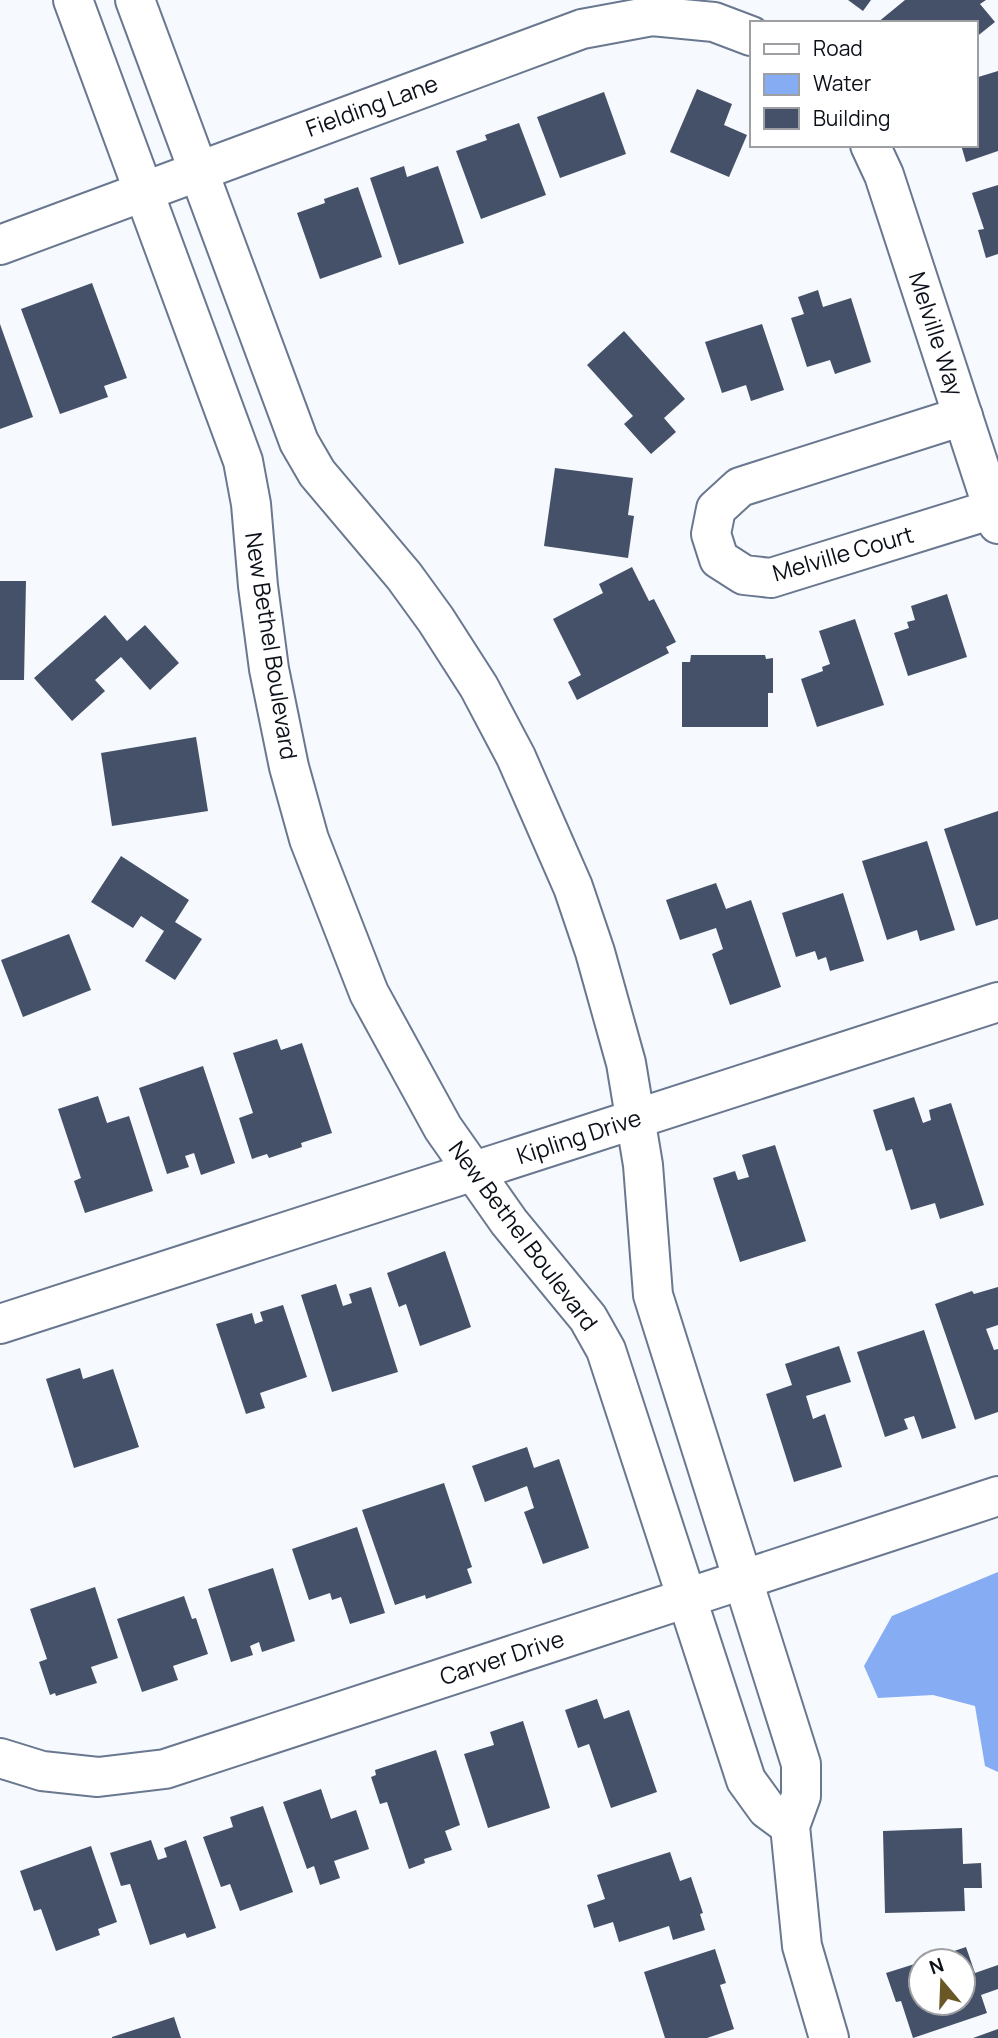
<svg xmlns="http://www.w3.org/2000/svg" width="998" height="2038" font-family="Manrope,sans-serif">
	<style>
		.water { fill: #86acf4 }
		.building { fill: #455168 }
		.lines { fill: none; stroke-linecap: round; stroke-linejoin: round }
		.minor-casing { stroke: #69778f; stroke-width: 42 }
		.minor { stroke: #fff; stroke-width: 38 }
		.labels { text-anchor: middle; stroke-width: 7; stroke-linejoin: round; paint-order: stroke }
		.street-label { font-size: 23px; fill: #0b1019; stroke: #fff }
	</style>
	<rect width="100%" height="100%" fill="#f6f9fe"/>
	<path class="water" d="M998 1572V1772L985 1766 975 1706 933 1695 878 1698 864 1666 892 1616Z"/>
	<g class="building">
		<path d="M848 0H871L863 11Z"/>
		<path d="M905 0H986L980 4 995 22 975 38V23H877Z"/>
		<path d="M998 71V151L966 162 961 145H975V78Z"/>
		<path d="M697 89 732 104 724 125 747 135 729 177 670 152Z"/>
		<path d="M604 92 626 154 560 178 537 117Z"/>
		<path d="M519 123 546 195 481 219 456 151 487 140 485 135Z"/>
		<path d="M404 166 407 177 438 166 464 243 399 265 370 178Z"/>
		<path d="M998 185V254L986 258 978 230 984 229 972 193Z"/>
		<path d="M358 187 382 257 320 279 297 213 325 203 324 199Z"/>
		<path d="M92 283 127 378 104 386 108 397 60 414 21 309Z"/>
		<path d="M818 290 823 307 851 298 871 362 835 374 830 360 807 367 791 318 804 314 798 297Z"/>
		<path d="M0 324 33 417 0 429Z"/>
		<path d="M762 324 784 390 751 401 746 385 722 393 705 342Z"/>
		<path d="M624 331 685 399 664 418 676 432 651 454 624 424 633 416 587 365Z"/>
		<path d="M555 468 633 478 628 515 634 516 628 558 544 546Z"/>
		<path d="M632 567 649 601 654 599 676 642 666 647 669 653 577 700 568 682 581 675 553 619 603 593 599 584Z"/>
		<path d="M0 581H26L24 680H0Z"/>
		<path d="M947 594 967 657 908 676 894 633 909 628 907 622 915 620 911 606Z"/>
		<path d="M105 615 127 641 145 625 179 663 150 690 121 657 95 680 105 691 72 721 34 678Z"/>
		<path d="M855 619 884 705 817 727 801 679 823 671 822 667 830 664 819 631Z"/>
		<path d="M691 655H765L766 659 773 658V693H768V727H682V662H690Z"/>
		<path d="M196 737 208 811 112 826 101 753Z"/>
		<path d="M998 811V919L976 926 944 829Z"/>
		<path d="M927 841 955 930 920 941 917 930 887 940 862 861Z"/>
		<path d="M121 856 189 900 175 922 202 939 175 980 145 961 164 931 141 916 133 928 91 902Z"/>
		<path d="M716 883 726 909 751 900 781 987 730 1005 712 954 723 949 716 928 680 940 666 900Z"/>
		<path d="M843 893 864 961 830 971 826 957 818 960 815 951 796 957 782 913Z"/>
		<path d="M69 934 91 990 23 1017 1 960Z"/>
		<path d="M277 1039 281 1050 302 1043 332 1133 301 1143 302 1147 269 1158 267 1154 252 1159 239 1118 253 1113 233 1053Z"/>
		<path d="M203 1066 235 1163 201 1175 194 1153 185 1156 189 1167 167 1174 139 1088Z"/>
		<path d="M98 1096 107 1123 129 1116 153 1191 85 1213 74 1181 81 1178 58 1109Z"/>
		<path d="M914 1097 923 1123 931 1120 929 1110 951 1103 984 1205 940 1219 935 1203 911 1210 892 1149 886 1151 873 1110Z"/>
		<path d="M775 1145 806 1241 740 1262 713 1178 735 1171 738 1180 749 1177 742 1155Z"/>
		<path d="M445 1251 471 1327 420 1346 406 1304 399 1307 387 1273Z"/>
		<path d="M336 1284 343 1306 352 1303 349 1294 371 1287 398 1372 332 1392 301 1295Z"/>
		<path d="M998 1287V1325L986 1329 994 1350 998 1349V1412L975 1420 935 1304 972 1291 974 1294Z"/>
		<path d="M283 1305 307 1377 260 1393 265 1408 246 1414 216 1324 252 1313 255 1324 263 1321 260 1312Z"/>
		<path d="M924 1330 956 1428 922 1439 914 1416 904 1419 908 1429 885 1437 857 1352Z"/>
		<path d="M839 1346 851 1382 806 1396 813 1419 825 1414 842 1467 794 1482 766 1394 792 1385 785 1364Z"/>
		<path d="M80 1368 83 1379 113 1369 139 1447 74 1468 46 1379Z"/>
		<path d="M527 1447 534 1468 559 1459 589 1548 543 1564 524 1512 534 1508 527 1486 485 1502 472 1466Z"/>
		<path d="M444 1483 472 1567 467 1569 472 1583 426 1599 425 1595 395 1605 362 1510Z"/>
		<path d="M357 1527 385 1613 350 1624 341 1597 332 1600 330 1593 309 1600 292 1549Z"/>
		<path d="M273 1568 295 1641 262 1652 259 1642 250 1646 253 1655 231 1662 208 1589Z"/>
		<path d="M95 1587 118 1658 91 1667 97 1683 56 1696 55 1693 50 1695 39 1662 47 1659 30 1609Z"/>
		<path d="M184 1596 192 1619 196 1618 208 1654 173 1666 178 1680 142 1692 117 1619Z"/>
		<path d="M597 1699 604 1719 629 1710 657 1792 611 1808 589 1744 578 1748 565 1710Z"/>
		<path d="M523 1721 550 1808 488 1828 464 1754 494 1745 490 1732Z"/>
		<path d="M436 1750 460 1825 445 1831 452 1850 424 1859 425 1863 409 1869 387 1802 380 1804 371 1777 376 1775 375 1770Z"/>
		<path d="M321 1789 331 1819 356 1810 369 1849 334 1861 340 1878 320 1885 314 1866 307 1869 283 1802Z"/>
		<path d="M263 1806 293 1892 240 1911 230 1884 221 1887 203 1837 233 1827 230 1817Z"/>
		<path d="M962 1828 963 1864 981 1863 982 1888H964L965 1911 885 1913 883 1831Z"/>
		<path d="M151 1840 158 1860 167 1857 164 1848 186 1840 216 1928 187 1938 185 1933 150 1945 130 1884 121 1886 110 1853Z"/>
		<path d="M91 1846 117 1922 98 1929 100 1935 56 1951 41 1909 34 1911 20 1871Z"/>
		<path d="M670 1852 680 1881 691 1877 703 1913 700 1914 705 1930 673 1940 669 1926 619 1942 613 1922 594 1928 587 1905 605 1899 597 1875Z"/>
		<path d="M966 1947 975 1973 998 1965V1989L981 1995 987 2013 913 2038 901 2001 896 2002 886 1973 921 1962V2003H963V1961H924Z"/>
		<path d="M715 1949 726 1983 720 1985 734 2029 707 2038H665L644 1972Z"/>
		<path d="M174 2017 181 2038H112V2037Z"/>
		<path d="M998 2029V2038H973Z"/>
	</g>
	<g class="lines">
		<g class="minor-casing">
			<g id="minor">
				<path d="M73 0 243 461 251 504 258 586 269 669 289 767 309 839 369 993 443 1128 509 1222 588 1318 606 1350 746 1780 767 1809 790 1826"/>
				<path d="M135 0 299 442 317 473 404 576 436 620 479 687 516 757 573 887 595 952 626 1063 643 1165 653 1295 801 1764V1796L790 1826 802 1946 829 2038"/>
				<path d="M870 145 884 175 998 524"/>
				<path d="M0 245 582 29 652 16 714 22 751 36"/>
				<path d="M963 416 740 487 716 509 711 534 719 559 744 575 771 578 993 509"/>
				<path d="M0 1324 998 1002"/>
				<path d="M0 1758 42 1771 98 1777 165 1769 998 1496"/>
			</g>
		</g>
		<use href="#minor" class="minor"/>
	</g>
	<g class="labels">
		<g class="street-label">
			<text transform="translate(372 106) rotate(-20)" y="8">Fielding Lane</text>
			<text transform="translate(936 334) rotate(72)" y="8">Melville Way</text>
			<text transform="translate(843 554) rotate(-16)" y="8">Melville Court</text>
			<text transform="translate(271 646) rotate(81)" y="8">New Bethel Boulevard</text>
			<text transform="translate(579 1137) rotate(-18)" y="8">Kipling Drive</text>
			<text transform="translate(523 1236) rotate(53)" y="8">New Bethel Boulevard</text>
			<text transform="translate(502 1658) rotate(-18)" y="8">Carver Drive</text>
		</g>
	</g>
	<rect x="750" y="21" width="228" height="126" fill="#ffffff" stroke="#9d9fa3" stroke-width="2"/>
	<rect x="764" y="44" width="35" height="10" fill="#ffffff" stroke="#9d9fa3" stroke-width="2"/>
	<text x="813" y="56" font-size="21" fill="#0b1019">Road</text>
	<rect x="764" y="74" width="35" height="21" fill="#86acf4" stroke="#9d9fa3" stroke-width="2"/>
	<text x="813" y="91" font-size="21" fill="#0b1019">Water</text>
	<rect x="764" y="108" width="35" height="21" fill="#455168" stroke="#9d9fa3" stroke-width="2"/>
	<text x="813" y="126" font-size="21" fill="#0b1019">Building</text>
	<g transform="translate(942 1982) rotate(341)"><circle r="33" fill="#ffffff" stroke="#9d9fa3" stroke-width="2"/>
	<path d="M0-5L12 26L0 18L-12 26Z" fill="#695826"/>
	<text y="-10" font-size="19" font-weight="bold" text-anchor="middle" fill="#0b1019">N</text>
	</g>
</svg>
